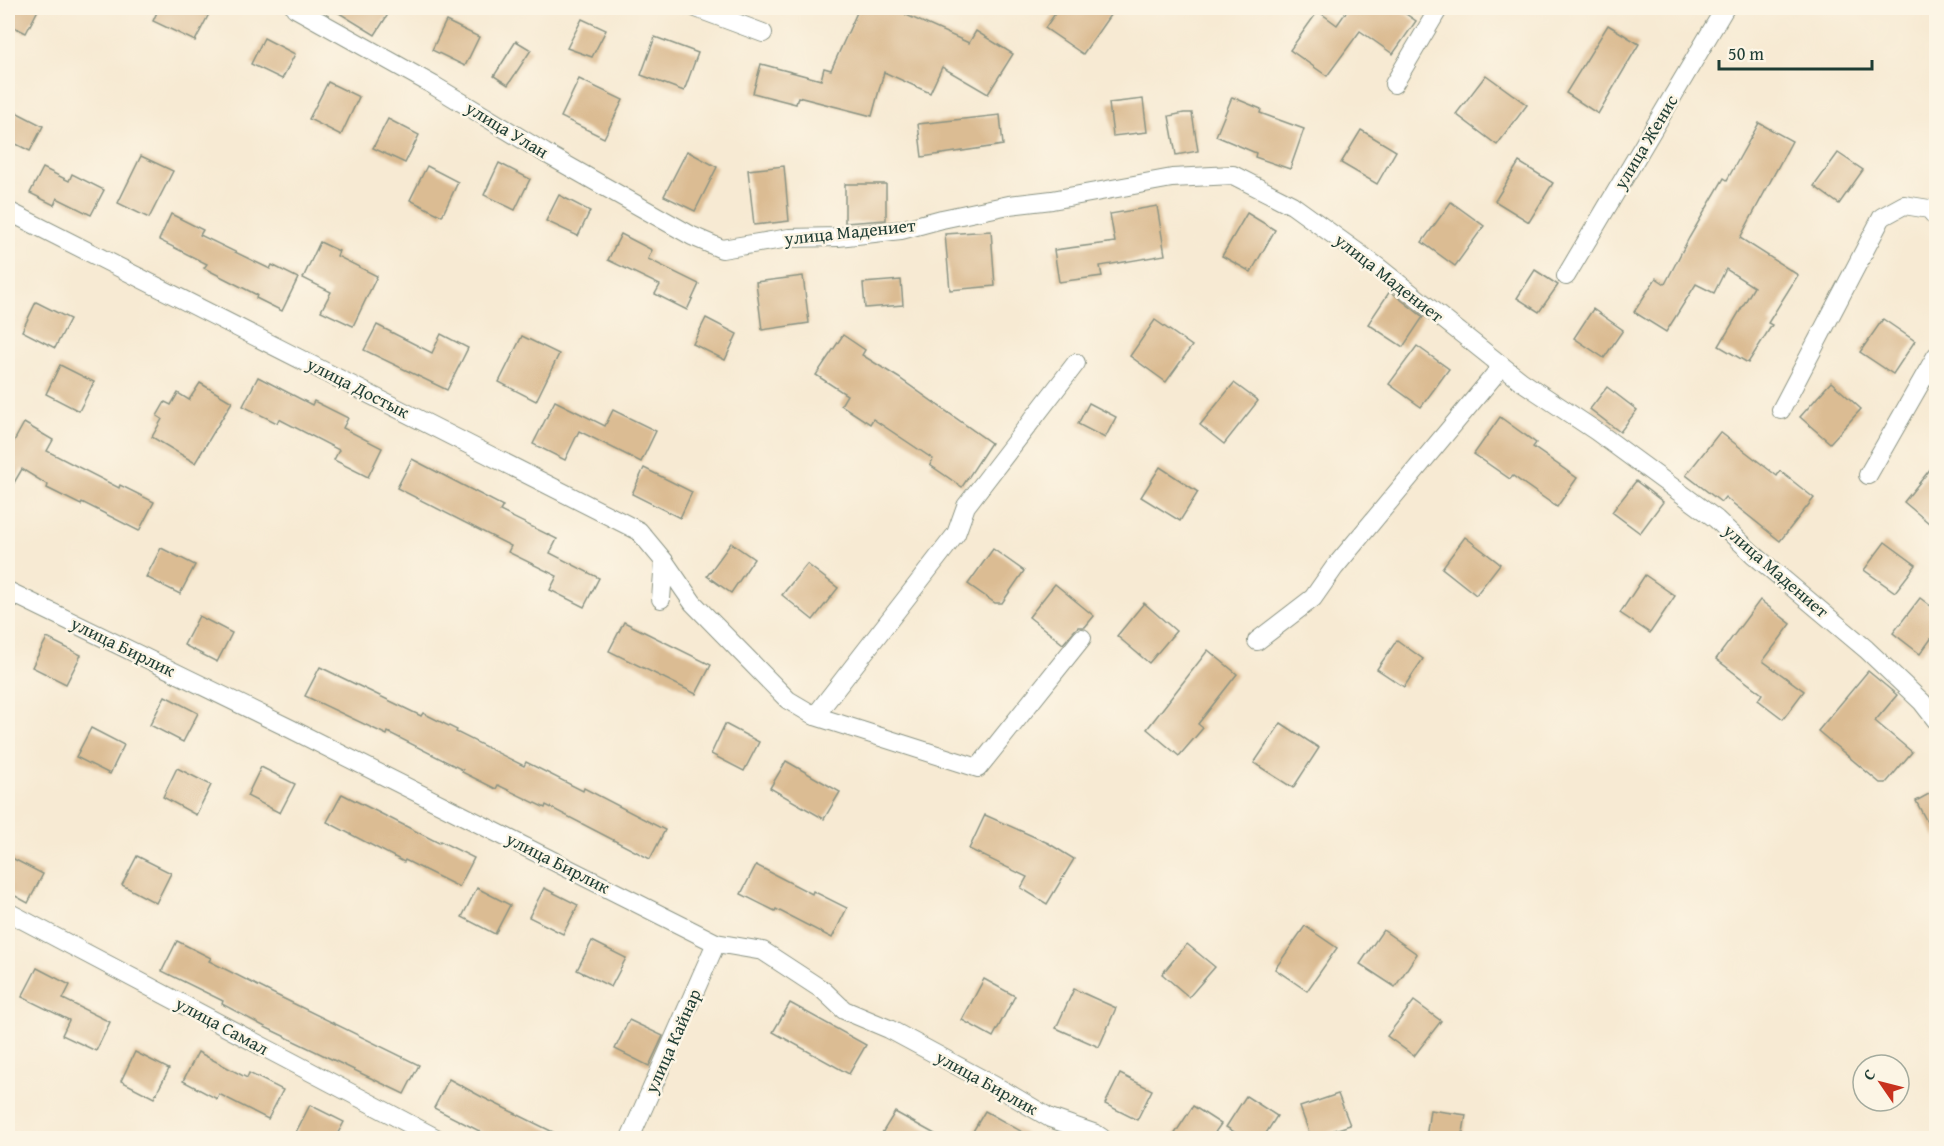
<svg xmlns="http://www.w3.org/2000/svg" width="1944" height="1146" font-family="'Gentium Book Plus',serif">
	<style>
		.building { fill: #dbbc93 }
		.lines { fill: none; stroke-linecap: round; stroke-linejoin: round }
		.street-casing { stroke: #8b9484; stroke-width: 20 }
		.street { stroke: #fff; stroke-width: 18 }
		.labels { text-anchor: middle; stroke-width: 5; stroke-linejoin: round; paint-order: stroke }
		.street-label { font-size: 18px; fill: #1f3d34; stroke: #fcf5e5 }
	</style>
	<rect width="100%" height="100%" fill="#fcf5e5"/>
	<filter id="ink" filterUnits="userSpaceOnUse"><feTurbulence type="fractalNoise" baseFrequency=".0167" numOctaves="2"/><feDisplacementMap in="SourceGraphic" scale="12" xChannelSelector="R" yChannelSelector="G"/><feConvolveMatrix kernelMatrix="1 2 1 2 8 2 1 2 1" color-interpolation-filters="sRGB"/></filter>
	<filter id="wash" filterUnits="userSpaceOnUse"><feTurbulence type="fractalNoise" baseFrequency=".008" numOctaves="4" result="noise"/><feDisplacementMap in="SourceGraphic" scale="24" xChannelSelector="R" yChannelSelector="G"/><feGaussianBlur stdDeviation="1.35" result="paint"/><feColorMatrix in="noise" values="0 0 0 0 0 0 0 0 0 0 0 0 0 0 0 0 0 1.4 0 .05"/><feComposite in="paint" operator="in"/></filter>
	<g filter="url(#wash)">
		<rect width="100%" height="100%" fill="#f7ead3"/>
		<g id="blocks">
			<g class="building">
				<path d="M8 8H39L26 33 8 24Z"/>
				<path d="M159 8H212L195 41 153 21Z"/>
				<path d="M331 8H392L375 35Z"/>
				<path d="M859 8H895L907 13 906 15 969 43 976 31 1013 54 988 94 942 67 930 93 884 72 872 116 798 97 796 104 753 93 761 64 821 80 824 68 831 70Z"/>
				<path d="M1059 8H1115L1083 54 1045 28Z"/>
				<path d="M1349 8H1397L1416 21 1393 54 1360 31 1327 76 1290 50 1318 11 1337 25Z"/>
				<path d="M582 19 606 30 592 57 567 48Z"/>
				<path d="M446 21 479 37 465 66 432 50Z"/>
				<path d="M1608 25 1639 44 1598 114 1566 93Z"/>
				<path d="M655 37 698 53 684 91 641 75Z"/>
				<path d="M264 38 295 54 282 79 251 64Z"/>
				<path d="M516 41 531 50 508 85 494 76Z"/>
				<path d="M1486 75 1527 105 1497 145 1456 114Z"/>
				<path d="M579 79 623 100 604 138 561 117Z"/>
				<path d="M328 82 359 97 341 135 309 119Z"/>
				<path d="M1232 97 1261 109 1260 113 1304 129 1290 169 1255 157 1256 153 1216 136Z"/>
				<path d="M1143 99 1147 132 1113 136 1109 103Z"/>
				<path d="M8 108 43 126 30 151 8 140Z"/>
				<path d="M1184 113H1192L1198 151 1176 155 1169 116Z"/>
				<path d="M1000 115 1003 145 922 157 918 124Z"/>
				<path d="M388 119 419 135 405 163 373 148Z"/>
				<path d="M1759 123 1792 141 1740 238 1798 275 1768 323 1772 325 1748 363 1719 346 1754 287 1726 269 1714 293 1696 284 1666 332 1634 312 1656 278 1665 284 1689 238 1724 178 1727 180Z"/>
				<path d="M1361 130 1396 151 1377 184 1341 163Z"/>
				<path d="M687 151 717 167 695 211 664 196Z"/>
				<path d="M1838 153 1863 170 1839 204 1814 186Z"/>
				<path d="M141 156 173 171 149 218 118 203Z"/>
				<path d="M1519 162 1553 183 1529 222 1495 201Z"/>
				<path d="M499 163 530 179 515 210 484 195Z"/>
				<path d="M427 166 458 182 442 216 410 200Z"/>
				<path d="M784 166 789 221 754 225 748 170Z"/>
				<path d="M43 168 69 181 72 174 104 190 91 215 57 198 54 205 30 193Z"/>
				<path d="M845 184H886V220L845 223Z"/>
				<path d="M559 195 590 211 578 236 546 221Z"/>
				<path d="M1451 202 1484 226 1455 266 1422 242Z"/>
				<path d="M1157 206 1165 255 1100 266 1102 276 1059 282 1054 250 1115 242 1110 214Z"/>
				<path d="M1247 213 1275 230 1251 272 1222 256Z"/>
				<path d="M171 214 203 230 200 235 270 269 272 265 298 278 282 311 256 298 257 295 204 268 207 264 159 240Z"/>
				<path d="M991 231 995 286 950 290 945 234Z"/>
				<path d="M621 234 652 250 648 259 699 284 687 310 655 294 660 285 608 260Z"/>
				<path d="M320 242 339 251 337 256 377 276 353 326 321 311 331 292 303 278Z"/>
				<path d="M1535 270 1558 285 1539 312 1517 298Z"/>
				<path d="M803 276 809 323 762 330 756 282Z"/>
				<path d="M901 280 903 305 865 308 863 283Z"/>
				<path d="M1390 291 1423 317 1403 347 1368 324Z"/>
				<path d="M36 302 70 319 55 348 22 331Z"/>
				<path d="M1593 309 1623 330 1604 358 1574 338Z"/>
				<path d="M706 318 737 334 725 360 693 344Z"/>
				<path d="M1883 319 1915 341 1893 374 1860 352Z"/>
				<path d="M1155 320 1192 346 1166 382 1130 356Z"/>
				<path d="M377 325 432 353 441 334 468 348 447 390 364 350Z"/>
				<path d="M843 335 865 350 862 355 899 378 991 443 962 487 930 465 933 459 873 419 870 424 841 405 847 395 816 375Z"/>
				<path d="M522 336 559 354 536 401 499 382Z"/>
				<path d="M1417 346 1449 369 1421 407 1389 384Z"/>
				<path d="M60 365 94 382 79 411 46 394Z"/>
				<path d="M258 377 312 405 314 401 348 418 343 428 382 448 368 477 334 460 339 450 279 419 277 423 243 406Z"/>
				<path d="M1831 382 1861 409 1830 443 1800 417Z"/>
				<path d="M200 383 232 402 195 463 152 437 162 419 157 416 165 402 171 405 178 393 189 400Z"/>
				<path d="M1234 383 1258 401 1224 444 1200 425Z"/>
				<path d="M1607 387 1637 410 1620 432 1590 409Z"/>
				<path d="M555 401 605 426 613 410 656 431 641 462 579 431 565 460 533 444Z"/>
				<path d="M1089 403 1116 417 1105 438 1078 424Z"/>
				<path d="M1500 417 1536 443 1533 447 1577 478 1557 507 1513 476 1510 479 1474 454Z"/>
				<path d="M24 423 53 440 47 451 119 488 120 485 154 502 139 531 82 502 81 505 47 488 48 485 22 469 8 493V440L13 443Z"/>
				<path d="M1720 432 1777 476 1780 471 1814 498 1780 541 1725 497 1721 502 1686 475Z"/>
				<path d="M412 459 503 506 500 511 557 539 550 553 599 578 584 607 550 590 557 576 508 552 511 546 397 488Z"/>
				<path d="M1936 462V529L1904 502Z"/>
				<path d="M1160 467 1198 492 1180 521 1141 497Z"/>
				<path d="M644 468 692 492 680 518 632 494Z"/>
				<path d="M1636 481 1663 502 1640 533 1612 512Z"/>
				<path d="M1465 537 1500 564 1476 595 1442 568Z"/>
				<path d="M1885 542 1916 565 1895 592 1864 570Z"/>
				<path d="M731 543 754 559 731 593 707 576Z"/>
				<path d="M161 548 195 565 180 594 146 577Z"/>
				<path d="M993 549 1024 571 1002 603H995L968 584Z"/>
				<path d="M807 564 838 588 813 620 782 595Z"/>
				<path d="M1645 575 1675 596 1650 633 1620 613Z"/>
				<path d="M1055 584 1094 616 1085 627H1078L1074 631 1063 644 1029 617Z"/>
				<path d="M1920 598 1936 610V632L1920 654 1893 633Z"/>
				<path d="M1760 600 1791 624 1763 661 1804 691 1783 719 1758 700 1762 694 1716 659Z"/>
				<path d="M1144 603 1176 631 1149 663 1117 636Z"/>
				<path d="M199 616 232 633 217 662 184 645Z"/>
				<path d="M624 622 711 665 696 694 609 651Z"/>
				<path d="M47 638 81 655 66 684 32 667Z"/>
				<path d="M1397 640 1423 659 1404 687 1377 669Z"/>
				<path d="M1208 650 1237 674 1198 724 1203 728 1179 756 1147 729Z"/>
				<path d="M320 667 421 716 423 713 457 730 456 732 524 766 526 762 583 791 584 788 665 830 650 859 546 805 545 808 498 785 496 789 462 772 463 770 388 732 387 735 305 696Z"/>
				<path d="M1868 671 1897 695 1875 721 1912 752 1886 783H1880L1818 731Z"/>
				<path d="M165 696 198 713 183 742 150 725Z"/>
				<path d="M1281 723 1319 748 1293 788 1254 763Z"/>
				<path d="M725 724 759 742 744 771 711 754Z"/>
				<path d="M91 728 124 745 110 774 76 757Z"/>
				<path d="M786 761 840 792 824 819 770 788Z"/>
				<path d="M261 767 295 784 280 813 247 796Z"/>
				<path d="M177 768 211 785 196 815 163 797Z"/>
				<path d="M1936 790V839L1916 801Z"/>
				<path d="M342 794 439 843 440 841 474 858 459 887 405 860 404 862 327 822Z"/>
				<path d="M985 815 1048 843 1074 859 1047 904 1021 888 1027 877 969 849Z"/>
				<path d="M8 856 43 874 28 903 8 892Z"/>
				<path d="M137 856 171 873 156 903 122 885Z"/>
				<path d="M756 865 812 894 813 891 847 908 832 938 776 909 775 911 741 894Z"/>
				<path d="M477 888 510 905 495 934 462 917Z"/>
				<path d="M544 888 578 905 563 934 529 917Z"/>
				<path d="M1305 926 1337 948 1307 991 1275 969Z"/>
				<path d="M1383 930 1417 954 1395 987 1360 964Z"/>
				<path d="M177 941 211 958 209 961 270 992 419 1065 404 1094 267 1028 222 1004 223 1001 162 971Z"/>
				<path d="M592 941 626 958 611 987 577 970Z"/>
				<path d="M1187 944 1215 967 1189 997 1162 974Z"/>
				<path d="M37 968 70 985 63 999 110 1022 96 1051 62 1035 69 1020 22 997Z"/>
				<path d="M984 979 1015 996 993 1037 962 1020Z"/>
				<path d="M1074 989 1116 1008 1099 1047 1056 1028Z"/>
				<path d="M1414 1001 1441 1021 1414 1056 1387 1036Z"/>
				<path d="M790 1003 866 1045 849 1074 773 1032Z"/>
				<path d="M629 1020 663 1036 649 1066 615 1049Z"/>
				<path d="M135 1052 169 1069 154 1098 121 1081Z"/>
				<path d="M198 1052 247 1078 249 1073 283 1090 268 1119 219 1094 217 1099 183 1081Z"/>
				<path d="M1120 1074 1152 1090 1137 1120 1105 1104Z"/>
				<path d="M449 1079 482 1097 565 1138H493L434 1108Z"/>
				<path d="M1338 1094 1350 1125 1311 1138 1300 1107Z"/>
				<path d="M1246 1096 1277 1116 1263 1138H1244L1226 1127Z"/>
				<path d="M310 1105 344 1122 335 1138H304L295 1134Z"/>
				<path d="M1193 1106 1221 1124 1211 1138H1172Z"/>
				<path d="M1430 1110 1466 1115 1462 1138H1426Z"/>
				<path d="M985 1111 1033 1138H969Z"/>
				<path d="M895 1112 942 1138H879Z"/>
			</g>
		</g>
	</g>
	<g filter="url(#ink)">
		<use href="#blocks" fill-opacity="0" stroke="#8b9484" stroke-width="1.5"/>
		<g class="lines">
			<g class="street-casing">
				<g id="street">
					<path d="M295 8 433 85 545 153 692 236 722 249 789 238 838 237 901 230 942 219 1009 205 1052 200 1172 178 1233 175 1292 205 1378 267 1521 381 1596 431 1716 519 1753 554 1866 649 1922 702 1936 720"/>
					<path d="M696 8 763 33"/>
					<path d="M1394 84 1439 8"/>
					<path d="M8 211 639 531 664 561 661 599"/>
					<path d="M1566 276 1725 8"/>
					<path d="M1781 410 1882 217 1904 205 1929 209 1936 217"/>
					<path d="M1868 475 1936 356"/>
					<path d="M664 561 693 603 788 700 815 716 956 534 966 506 1076 363"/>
					<path d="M8 591 291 729 716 943 763 951 824 991 844 1010 889 1029 1006 1092 1050 1118 1096 1134 1102 1138"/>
					<path d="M1257 641 1313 598 1334 568 1502 366"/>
					<path d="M815 716 978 768 1082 638"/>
					<path d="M8 912 436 1138"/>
					<path d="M630 1138 716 943"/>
				</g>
			</g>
			<use href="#street" class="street"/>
		</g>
	</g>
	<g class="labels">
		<g class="street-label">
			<text transform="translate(507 130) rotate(31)" y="6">улица Улан</text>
			<text transform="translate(1646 142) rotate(-59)" y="6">улица Женис</text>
			<text transform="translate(850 232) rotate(-6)" y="6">улица Мадениет</text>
			<text transform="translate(1389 278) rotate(38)" y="6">улица Мадениет</text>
			<text transform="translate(358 388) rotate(27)" y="6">улица Достык</text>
			<text transform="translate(1776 571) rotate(41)" y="6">улица Мадениет</text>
			<text transform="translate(123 647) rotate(26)" y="6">улица Бирлик</text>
			<text transform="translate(558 863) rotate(27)" y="6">улица Бирлик</text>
			<text transform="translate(222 1026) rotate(28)" y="6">улица Самал</text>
			<text transform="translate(673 1041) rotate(-66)" y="6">улица Кайнар</text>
			<text transform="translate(987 1083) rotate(29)" y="6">улица Бирлик</text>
		</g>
	</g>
	<rect width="1944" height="1146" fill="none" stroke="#fcf5e5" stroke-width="30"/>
	<g transform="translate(1881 1083) rotate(305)"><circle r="28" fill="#fcf5e5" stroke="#a4ab9e" stroke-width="1.5"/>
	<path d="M0-4.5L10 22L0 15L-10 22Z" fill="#c8321e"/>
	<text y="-9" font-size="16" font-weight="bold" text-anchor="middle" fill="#1f3d34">С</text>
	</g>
	<path d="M1719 60v9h153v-9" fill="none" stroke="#1f3d34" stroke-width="3"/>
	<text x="1728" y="60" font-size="18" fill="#1f3d34" stroke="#fcf5e5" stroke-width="4.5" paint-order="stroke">50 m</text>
</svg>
